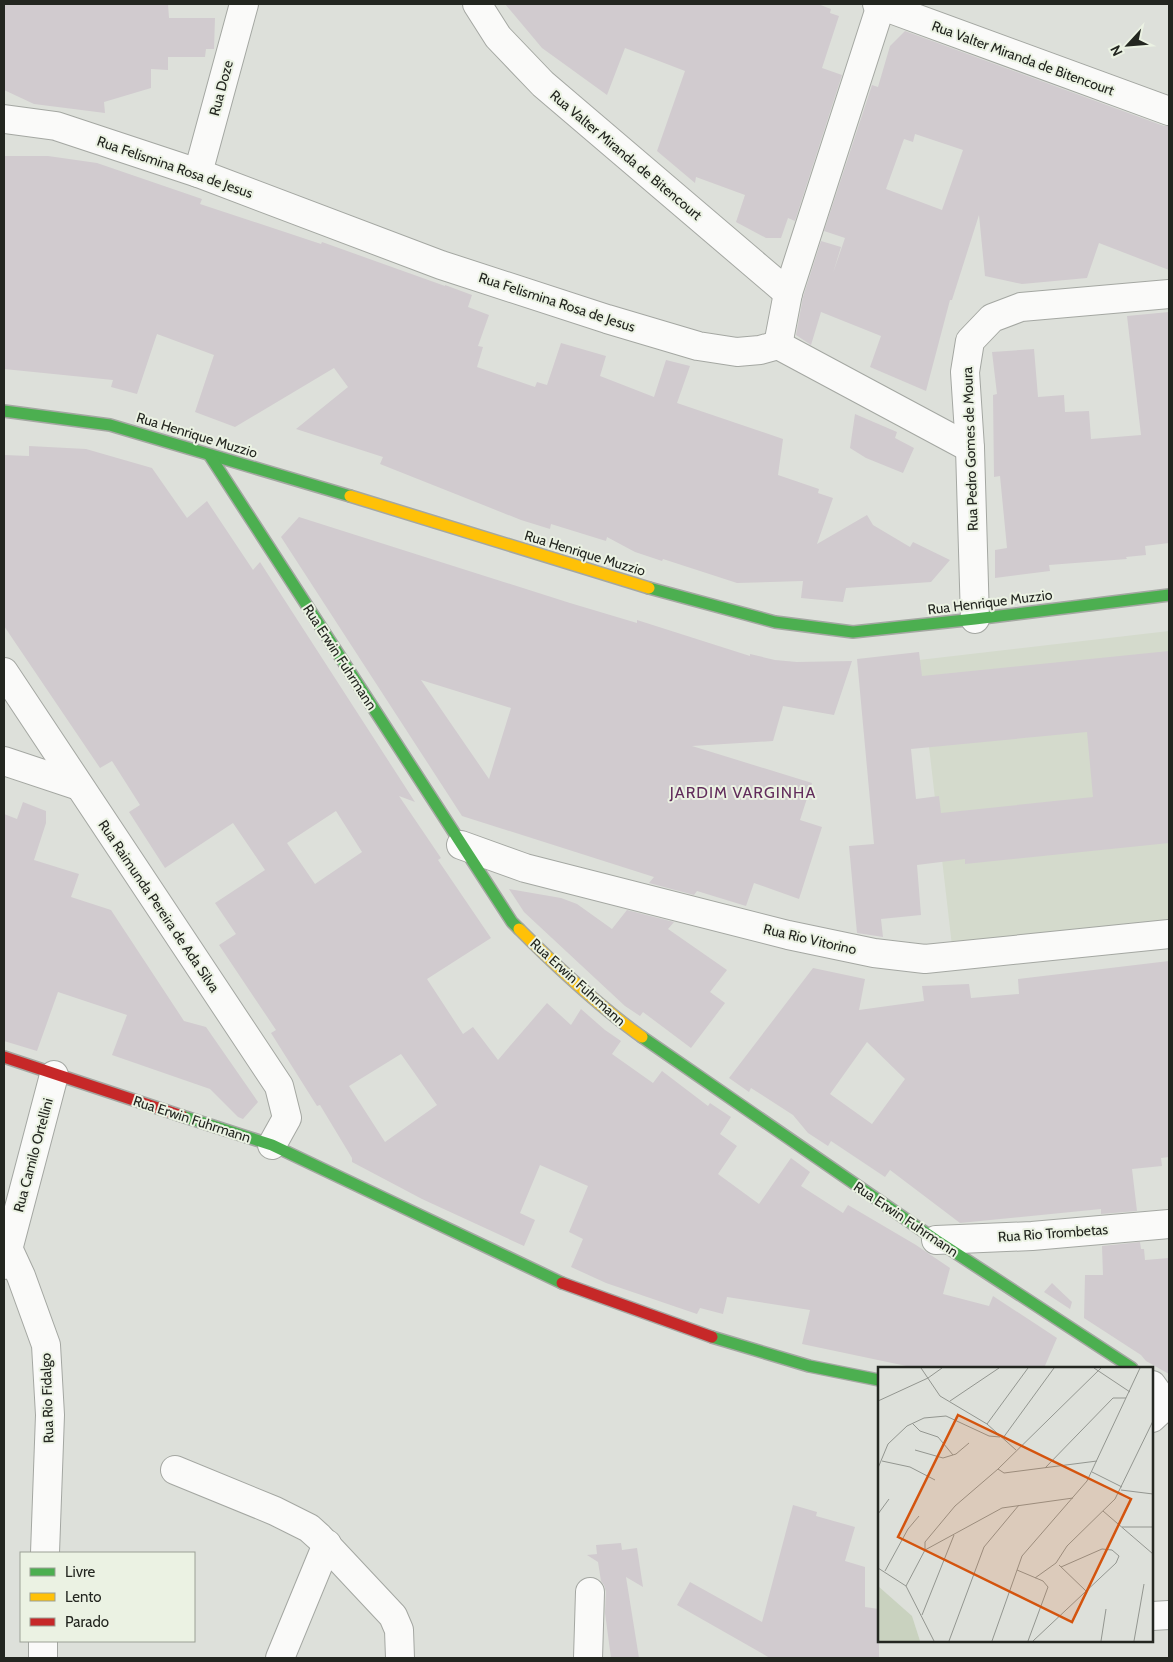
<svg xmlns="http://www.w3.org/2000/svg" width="1173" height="1662" font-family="Cabin,sans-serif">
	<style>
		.built { fill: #d4dacc }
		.building { fill: #d1cbcf; fill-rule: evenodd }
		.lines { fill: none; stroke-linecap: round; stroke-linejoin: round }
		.street-casing { stroke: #a4a7a2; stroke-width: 30 }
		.fast-casing { stroke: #a4a7a2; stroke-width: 14 }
		.slow-casing { stroke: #a4a7a2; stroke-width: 14 }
		.jam-casing { stroke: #a4a7a2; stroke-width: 14 }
		.street { stroke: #fafaf9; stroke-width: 28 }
		.fast { stroke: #4caf50; stroke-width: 11 }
		.slow { stroke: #ffc107; stroke-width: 11 }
		.jam { stroke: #c62828; stroke-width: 11 }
		.labels { text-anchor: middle; stroke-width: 4; stroke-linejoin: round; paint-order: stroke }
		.street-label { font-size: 14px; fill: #232620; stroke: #ebf2e3 }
		.quarter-label { font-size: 16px; letter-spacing: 1px; fill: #622d5c; stroke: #ebf2e3 }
		.inset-road { fill: none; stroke: #939690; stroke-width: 1 }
		.view { fill: #d4540e; fill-opacity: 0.15; stroke: #d4540e; stroke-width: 2.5 }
		.inset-edge { fill: none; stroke: #232620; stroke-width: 2.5 }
	</style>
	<rect width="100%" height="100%" fill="#dde0da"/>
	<path class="built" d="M1169 631V923L952 946 919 660Z"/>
	<g class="building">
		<path d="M4 4H168L169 18H215L214 49H206L205 57H168V70L151 69V88L104 102 105 113 34 104 4 90Z"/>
		<path d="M505 4H818L831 9 830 13 839 16 822 68 842 75 795 221 788 218 781 238H766L736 222 745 195 696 177 695 183 657 151 685 71 625 48 607 95 542 48Z"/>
		<path d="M905 31 1164 126H1169V270L1099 243 1087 278 1022 284 985 276 979 215 952 300H950L926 391 870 367 881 336 821 312 811 345 796 335 803 297 821 241 841 247 833 273 845 238 824 231 872 85 878 87 890 46ZM915 134 963 150 942 210 886 189 904 139 913 142Z"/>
		<path d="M4 156H48L97 163 202 199 200 204 321 244 322 242 445 286V285L472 295 468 307 489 315 478 346 483 347 477 367 535 387 537 382 547 385 561 343 606 356 600 376 654 397 666 360 690 366 677 403 783 439 778 475 819 489 818 493 833 498 817 544 867 515 873 525 910 547 913 542 950 560 931 582 846 588 843 602 801 598 803 581 737 583 663 559 662 561 635 552 607 537 606 541 551 524 550 529 521 520 380 464 383 457 296 429 348 387 334 368 235 427 195 412 214 355 157 334 137 394 111 387 113 380 4 369Z"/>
		<path d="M1169 312V543L1145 546 1146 555 1126 557 1127 559 1049 565 1050 571 995 578V550L1007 548 1000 476 994 477 993 395 997 394 992 352 1034 349 1038 397 1064 395 1065 412 1089 411 1091 439 1141 435 1127 316Z"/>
		<path d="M855 414 897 432 895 438 914 448 903 473 866 458 850 448Z"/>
		<path d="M29 446 86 449 152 468 187 518 207 501 253 570 260 562 415 802 399 796 441 858 438 860 491 938 427 979 463 1034 473 1027 498 1060 547 1003 571 1025 581 1009 605 1030 621 1041 612 1054 653 1083 662 1071 708 1106 710 1103 731 1117 720 1134 737 1146 718 1174 759 1204 791 1158 810 1172 801 1186 843 1213 848 1205 916 1245 950 1268 943 1294 989 1306 993 1296 1057 1338 1044 1368H916L802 1344 810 1310 727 1297 723 1314 700 1308 697 1314 606 1283 571 1267 583 1239 569 1232 588 1186 540 1165 520 1213 535 1220 524 1246 422 1199 352 1162V1158L320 1105 317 1106 271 1033 276 1030 219 945 236 934 215 903 265 870 233 823 165 868 129 812 140 805 112 761 100 768 4 626V455L29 456ZM336 811 362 852 315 884 287 843ZM401 1054 437 1105 385 1142 349 1086Z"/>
		<path d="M299 517 570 603 637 623V620L750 656V654L775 660 797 662 852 661 834 715 783 706 773 741 692 746 812 783 800 820 822 827 799 899 754 883 746 906 697 891 694 895 649 883 654 877 462 816 281 537ZM421 680 511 708 489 779Z"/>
		<path d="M1169 651V843L965 864V859L917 865 921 915 881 919 883 937 857 933 849 846 874 844 857 659 919 652 922 676ZM1087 732 1093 797 941 813 939 796 916 799 911 749Z"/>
		<path d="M23 802 46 811V823L34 860 79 874 71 897 111 910 184 1021 206 1027 258 1102 243 1119 238 1117 210 1089 112 1055 127 1015 58 992 37 1051 4 1041V814L17 819Z"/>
		<path d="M509 889 561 898 577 904 612 929 627 910 674 922 668 929 727 970 710 992 725 1003 691 1048 643 1012 640 1016 625 1006 524 912Z"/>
		<path d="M1169 961V1157L1161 1158 1162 1166 1132 1169 1137 1211 1101 1214V1209L960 1223 890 1170 885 1177 831 1141 828 1146 808 1133 793 1115 751 1088 749 1092 729 1078 813 968 865 979 859 1010 924 1001 922 986 969 984 971 998 1019 994 1018 979ZM867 1042 905 1079 872 1124 830 1094Z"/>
		<path d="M1140 1242 1141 1249H1144L1145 1260 1169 1258V1374L1146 1361 1141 1355 1084 1318 1085 1275H1103L1102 1246Z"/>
		<path d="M1052 1283 1072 1302 1070 1309 1044 1292Z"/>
		<path d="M793 1505 817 1512 816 1516 855 1527 845 1561 865 1567V1607L879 1609V1658H770L677 1605 690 1582 762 1622Z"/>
		<path d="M621 1543 622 1550 637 1548 643 1587 626 1577 639 1658H611L605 1613 606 1592 604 1585 601 1581 598 1562 587 1555 597 1554 596 1545Z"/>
	</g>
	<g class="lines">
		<g class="street-casing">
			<g id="street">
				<path d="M477 4 498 37 543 84 788 293"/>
				<path d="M877 4 1169 111"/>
				<path d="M4 119 56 126 198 173 441 265 607 319 698 346 737 352 760 350 778 345"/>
				<path d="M198 173 244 4"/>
				<path d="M778 345 788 293 881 5"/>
				<path d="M778 345 970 448"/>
				<path d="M975 619 970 448 965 372 970 341 992 318 1021 307 1169 294"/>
				<path d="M4 672 279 1086 287 1118 272 1145"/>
				<path d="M4 761 79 786"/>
				<path d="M461 845 525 868 788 935 874 953 925 959 1169 934"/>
				<path d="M936 1240 1032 1236 1169 1224"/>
				<path d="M9 1250 21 1276 46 1345 50 1415 45 1553"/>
				<path d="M4 1265 54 1075"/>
				<path d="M1152 1385 1166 1405 1152 1418"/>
				<path d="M175 1470 275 1511 309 1528 319 1537 393 1616 399 1630 400 1658"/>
				<path d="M1152 1616 1169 1615"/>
				<path d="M43 1658V1641"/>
				<path d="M280 1658 327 1544"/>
				<path d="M588 1658 590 1592"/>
			</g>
		</g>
		<g class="fast-casing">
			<g id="fast">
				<path d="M4 411 110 425 350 496"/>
				<path d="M210 456 512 922 519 929"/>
				<path d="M649 588 775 622 853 632 975 619 1169 595"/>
				<path d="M642 1037 936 1240 1132 1368"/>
				<path d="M182 1116 272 1145 562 1283"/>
				<path d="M712 1337 809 1366 879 1380"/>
			</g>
		</g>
		<g class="slow-casing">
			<g id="slow">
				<path d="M350 496 649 588"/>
				<path d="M519 929C557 967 597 1005 642 1037"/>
			</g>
		</g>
		<g class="jam-casing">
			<g id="jam">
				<path d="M4 1057 182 1116"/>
				<path d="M562 1283 712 1337"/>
			</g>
		</g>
		<use href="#street" class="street"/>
		<use href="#fast" class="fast"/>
		<use href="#slow" class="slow"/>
		<use href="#jam" class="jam"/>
	</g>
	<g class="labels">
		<g class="street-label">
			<text transform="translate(1023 58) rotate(20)" y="5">Rua Valter Miranda de Bitencourt</text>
			<text transform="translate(221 88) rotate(-75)" y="5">Rua Doze</text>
			<text transform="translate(626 155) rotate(40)" y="5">Rua Valter Miranda de Bitencourt</text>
			<text transform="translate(175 167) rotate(19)" y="5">Rua Felismina Rosa de Jesus</text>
			<text transform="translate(557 302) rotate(18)" y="5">Rua Felismina Rosa de Jesus</text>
			<text transform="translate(197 435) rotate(17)" y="5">Rua Henrique Muzzio</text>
			<text transform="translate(970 449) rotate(-92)" y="5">Rua Pedro Gomes de Moura</text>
			<text transform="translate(585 553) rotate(17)" y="5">Rua Henrique Muzzio</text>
			<text transform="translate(990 602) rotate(-7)" y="5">Rua Henrique Muzzio</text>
			<text transform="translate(340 657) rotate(57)" y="5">Rua Erwin Fuhrmann</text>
			<text transform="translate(159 906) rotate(56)" y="5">Rua Raimunda Pereira de Ada Silva</text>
			<text transform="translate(810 939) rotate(13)" y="5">Rua Rio Vitorino</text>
			<text transform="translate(578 982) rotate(42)" y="5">Rua Erwin Fuhrmann</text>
			<text transform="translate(192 1119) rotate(18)" y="5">Rua Erwin Fuhrmann</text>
			<text transform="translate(33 1155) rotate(-75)" y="5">Rua Camilo Ortellini</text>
			<text transform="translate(906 1219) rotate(34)" y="5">Rua Erwin Fuhrmann</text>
			<text transform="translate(1053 1233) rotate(-4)" y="5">Rua Rio Trombetas</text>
			<text transform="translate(47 1398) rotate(-92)" y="5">Rua Rio Fidalgo</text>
		</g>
		<g class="quarter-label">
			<text x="743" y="798">JARDIM VARGINHA</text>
		</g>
	</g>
	<g transform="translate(878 1367)">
		<rect width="275" height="275" fill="#dde0da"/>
		<path d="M0 219 34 249 42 274H0Z" fill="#c9d2bf"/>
		<path class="inset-road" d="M43 1 62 29 109 57 138 83M216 1 252 25M0 34 50 11 64 1M72 34 121 1M34 56 42 64 60 70 75 88M109 57 150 1M125 71 176 1M37 83 65 91 78 87 91 76M4 94 32 100 57 113M0 101 10 77 29 59 46 51 68 49 111 69 122 70M167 101 235 31H248M120 102 126 106 219 94M214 105 244 120M243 123 275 127M195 131 124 141 47 183V175L77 139 120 102 223 1M225 144 275 187M0 147 11 132M244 160H275M178 196 189 179 237 132 275 54M181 198 208 224M0 201 28 219 56 274M139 203 165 214 170 220 150 274M7 204 30 162 41 149M157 211 178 196M28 219 47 183M44 248 76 168M71 274 106 180 141 138M114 274 144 189 209 114 262 1M155 274 238 196 241 189 234 183 224 182 183 200M223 274 228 242M256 274 266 217"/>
		<path class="view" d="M80 48 253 132 194 255 20 170Z"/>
		<rect width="275" height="275" class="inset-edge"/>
	</g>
	<rect width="1173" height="1662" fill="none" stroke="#232620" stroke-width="10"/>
	<rect x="20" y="1552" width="175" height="90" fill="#ebf2e3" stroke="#9ba095"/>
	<rect x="30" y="1568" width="25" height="8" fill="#4caf50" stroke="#9ba095"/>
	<text x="65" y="1577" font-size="15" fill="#232620">Livre</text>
	<rect x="30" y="1593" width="25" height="8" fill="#ffc107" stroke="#9ba095"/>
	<text x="65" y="1602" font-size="15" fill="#232620">Lento</text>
	<rect x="30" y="1618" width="25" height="8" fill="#c62828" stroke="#9ba095"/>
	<text x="65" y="1627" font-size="15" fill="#232620">Parado</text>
	<g transform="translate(1128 45) rotate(244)" stroke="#ebf2e3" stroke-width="4" paint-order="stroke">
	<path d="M0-4L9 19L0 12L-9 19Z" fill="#232620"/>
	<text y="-8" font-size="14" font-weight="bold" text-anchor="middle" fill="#232620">N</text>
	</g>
</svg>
